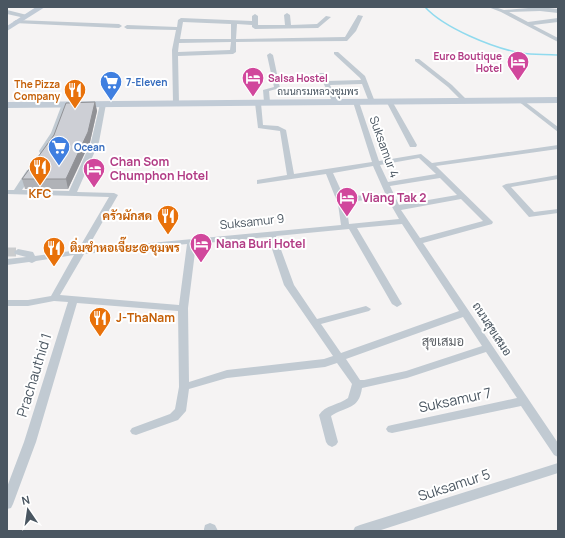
<svg xmlns="http://www.w3.org/2000/svg" width="565" height="538" font-family="Manrope,Sarabun,sans-serif">
	<style>
		.lines { fill: none; stroke-linecap: round; stroke-linejoin: round }
		.stream { stroke: #90daee; stroke-width: 1.5 }
		.street-tunnel { stroke: #caccce; stroke-width: 9; stroke-dasharray: 9 4.5; stroke-linecap: butt }
		.street { fill: #c1cad2; fill-rule: evenodd }
		.secondary { fill: #c1cbd6; fill-rule: evenodd }
		.wall { fill: #b0b2b7 }
		.shaded-wall { fill: #909195 }
		.building { fill: #cdcfd5; stroke: #909195 }
		.labels { text-anchor: middle; stroke-width: 4; stroke-linejoin: round; paint-order: stroke }
		.far-hotel-label { font-size: 10px; font-weight: bold; fill: #b23c85; stroke: #fff; text-anchor: end }
		.far-shop-label { font-size: 10px; font-weight: bold; fill: #366cbe; stroke: #fff; text-anchor: start }
		.far-food-label { font-size: 10px; font-weight: bold; fill: #c56008; stroke: #fff; text-anchor: end }
		.far-street-label { font-size: 10px; fill: #4a5661; stroke: #fff }
		.street-label { font-size: 12px; fill: #4a5661; stroke: #fff }
		.hotel-label { font-size: 12px; font-weight: bold; fill: #b23c85; stroke: #fff; text-anchor: start }
		.food-label { font-size: 12px; font-weight: bold; fill: #c56008; stroke: #fff; text-anchor: start }
		.neighbourhood-label { font-size: 13px; fill: #5f6368; stroke: #fff }
		.near-street-label { font-size: 14px; fill: #4a5661; stroke: #fff }
	</style>
	<rect width="100%" height="100%" fill="#f5f3f3"/>
	<g class="lines">
		<path class="stream" d="M425 7C444 28 493 48 521 53 533 55 546 54 558 55"/>
		<path class="street-tunnel" d="M7 252H18"/>
		<g class="street">
			<path d="M488 7H495L504 10 540 7 558 9V13L540 11 509 12 528 22 558 18V22L533 25 558 38V42L501 12Z"/>
			<path d="M7 10 27 15 28 16 25 18 7 14Z"/>
			<path d="M287 13 290 15 291 25 317 24 326 16 331 17 318 28 255 29 252 27V25L237 24 236 39 345 37 358 15 363 16 356 31 347 41 236 42V52L233 54 178 56 179 103 176 105 173 103 172 50 176 30 127 29 124 27 127 25 177 27 178 20 181 18 252 21V16L255 14 258 16V25H285L284 15ZM183 22 231 24V39H180ZM231 42 230 50 178 52 179 43Z"/>
			<path d="M16 20 119 24 122 26 119 28 14 23 13 22Z"/>
			<path d="M334 52H338L365 76 375 102 374 103 369 102 362 84 330 85 338 102 333 103 319 74 320 73H324L328 81 361 80 360 78 334 54Z"/>
			<path d="M270 53 273 55 280 88 269 91 270 102 267 104 264 102 263 90 274 87 267 55Z"/>
			<path d="M415 59H419L452 85 467 100V102H463L448 87 415 61Z"/>
			<path d="M520 98 558 127V132L518 101 517 100Z"/>
			<path d="M389 99 392 101 417 145 416 147H410L409 145 386 101Z"/>
			<path d="M356 100 359 102 379 161 421 154 432 163 558 145V149L436 166 493 222 492 224 423 243 558 443V457L554 455 521 406 392 433 388 432 386 429 388 426 392 425 517 398 486 352 407 378 362 388C359 410 346 406 331 416L338 442 336 445 332 447 328 445 326 442 319 415C325 405 339 405 348 398L352 384 337 363 325 367 227 378 189 389 186 411 178 420 136 435 132 434 130 431 132 428 170 414 175 409 179 387 178 311 77 303 36 442 13 504 11 508 7 509V487L24 442 68 302 54 301 28 306H7V300H28L51 296 74 255 36 261 32 263 29 262 7 265V259L26 257 15 254 14 252 18 249 33 252 35 256 78 250 109 197 7 194V190H14L27 170H30L34 172 22 190 69 191 91 142 100 104 103 102 106 104 99 142 77 192 114 193 118 195 87 249 341 225 338 204 326 174 257 184V180L287 175 280 131 258 128 255 103 258 101 261 103 263 125 278 126 286 130 294 174 372 162 353 102ZM419 158 436 174 388 182 380 165ZM373 166 385 193 344 197 333 173ZM440 178 457 195 399 205 390 186ZM387 198 399 219 349 224 346 202ZM461 199 483 221 420 238 401 210ZM402 224 459 311 341 353 321 324 369 311 371 309 366 306 317 319 294 285 276 236 349 229 392 304 397 307 402 304 357 228ZM268 237 284 285 333 356 324 359 227 370 189 382 188 308 196 244ZM187 244 179 305 60 295 84 254ZM463 317 482 346 406 371 364 380H360L346 359Z"/>
			<path d="M65 102 68 104 57 133 46 153H40L39 151 51 133 62 104Z"/>
			<path d="M558 175V179L511 187 534 212 558 209V213L529 217 502 186 506 184Z"/>
			<path d="M558 463V473L378 531H353L355 527 360 525Z"/>
			<path d="M210 523 215 525 218 531H204V529L205 525Z"/>
		</g>
		<g class="secondary">
			<path d="M36 7H45L7 31V26Z"/>
			<path d="M558 97V103L7 108V102Z"/>
		</g>
	</g>
	<path class="wall" d="M95 102 97 111 90 142 68 189H25L22 179 54 135Z"/>
	<path class="shaded-wall" d="M95 102 97 111 90 142 68 189 66 179Z"/>
	<path class="building" d="M95 102 88 132 66 179H22L54 135 66 103Z"/>
	<defs>
		<g id="hotel-pin" transform="scale(1.15)"><path d="M0 17L-7.5 6A9.5 9.5 0 1 1 7.5 6Z" fill="#d1479c" stroke="#fff"/><path d="M-6-4.5h1.5V1H6V5H4.5V3h-9V5H-6ZM-4 0a1.8 1.8 0 1 1 3.6 0ZM.5 0V-2.5h3Q6-2.5 6 0Z" fill="#fff"/></g>
		<g id="supermarket-pin" transform="scale(1.15)"><path d="M0 17L-7.5 6A9.5 9.5 0 1 1 7.5 6Z" fill="#3f7fe0" stroke="#fff"/><path d="M-6-5.5h2.5l.6 2H6L4.5 2H-2.5L-4.4-4H-6ZM-1.5 3.2a1.3 1.3 0 1 0 .1 0ZM3 3.2a1.3 1.3 0 1 0 .1 0Z" fill="#fff"/></g>
		<g id="restaurant-pin" transform="scale(1.15)"><path d="M0 17L-7.5 6A9.5 9.5 0 1 1 7.5 6Z" fill="#e8710a" stroke="#fff"/><path d="M-5-6h1v4h1v-4h1v4h1v-4h1v5L-1.5 .5V6h-2V.5L-5-1ZM5-6V6H3V1.5H1.5Q1.5-4 5-6Z" fill="#fff"/></g>
	</defs>
	<g fill-rule="evenodd">
		<use href="#hotel-pin" x="518" y="62"/>
		<use href="#hotel-pin" x="253" y="78"/>
		<use href="#supermarket-pin" x="111" y="82"/>
		<use href="#restaurant-pin" x="75" y="90"/>
		<use href="#supermarket-pin" x="59" y="147"/>
		<use href="#restaurant-pin" x="40" y="167"/>
		<use href="#hotel-pin" x="94" y="169"/>
		<use href="#hotel-pin" x="347" y="198"/>
		<use href="#restaurant-pin" x="168" y="216"/>
		<use href="#hotel-pin" x="201" y="244"/>
		<use href="#restaurant-pin" x="54" y="248"/>
		<use href="#restaurant-pin" x="100" y="318"/>
	</g>
	<g class="labels">
		<g class="far-hotel-label">
			<text x="502" y="60">Euro Boutique<tspan x="502" dy="12">Hotel</tspan></text>
			<text x="268" y="82" text-anchor="start">Salsa Hostel</text>
		</g>
		<g class="far-shop-label">
			<text x="126" y="86">7-Eleven</text>
			<text x="74" y="151">Ocean</text>
		</g>
		<g class="far-food-label">
			<text x="60" y="88">The Pizza<tspan x="60" dy="12">Company</tspan></text>
		</g>
		<g class="far-street-label">
			<text x="318" y="95">ถนนกรมหลวงชุมพร</text>
		</g>
		<g class="street-label">
			<text transform="translate(384 147) rotate(70)" y="4">Suksamur 4</text>
			<text transform="translate(252 222) rotate(-6)" y="4">Suksamur 9</text>
			<text transform="translate(492 329) rotate(57)" y="4">ถนนสุขเสมอ</text>
		</g>
		<g class="hotel-label">
			<text x="110" y="166">Chan Som<tspan x="110" dy="14">Chumphon Hotel</tspan></text>
			<text x="362" y="202">Viang Tak 2</text>
			<text x="216" y="248">Nana Buri Hotel</text>
		</g>
		<g class="food-label">
			<text x="40" y="198" text-anchor="middle">KFC</text>
			<text x="152" y="220" text-anchor="end">ครัวผักสด</text>
			<text x="70" y="252">ติ่มซำหอเจี๊ยะ@ชุมพร</text>
			<text x="116" y="322">J-ThaNam</text>
		</g>
		<g class="neighbourhood-label">
			<text x="443" y="346">สุขเสมอ</text>
		</g>
		<g class="near-street-label">
			<text transform="translate(34 375) rotate(-73)" y="5">Prachauthid 1</text>
			<text transform="translate(455 400) rotate(-12)" y="5">Suksamur 7</text>
			<text transform="translate(454 485) rotate(-18)" y="5">Suksamur 5</text>
		</g>
	</g>
	<rect width="565" height="538" fill="none" stroke="#4a5661" stroke-width="16"/>
	<g transform="translate(28 510) rotate(347)" stroke="#ffffff" stroke-width="3" paint-order="stroke">
	<path d="M0-3L7 15L0 10L-7 15Z" fill="#4a5661"/>
	<text y="-6" font-size="11" font-weight="bold" text-anchor="middle" fill="#4a5661">N</text>
	</g>
</svg>
